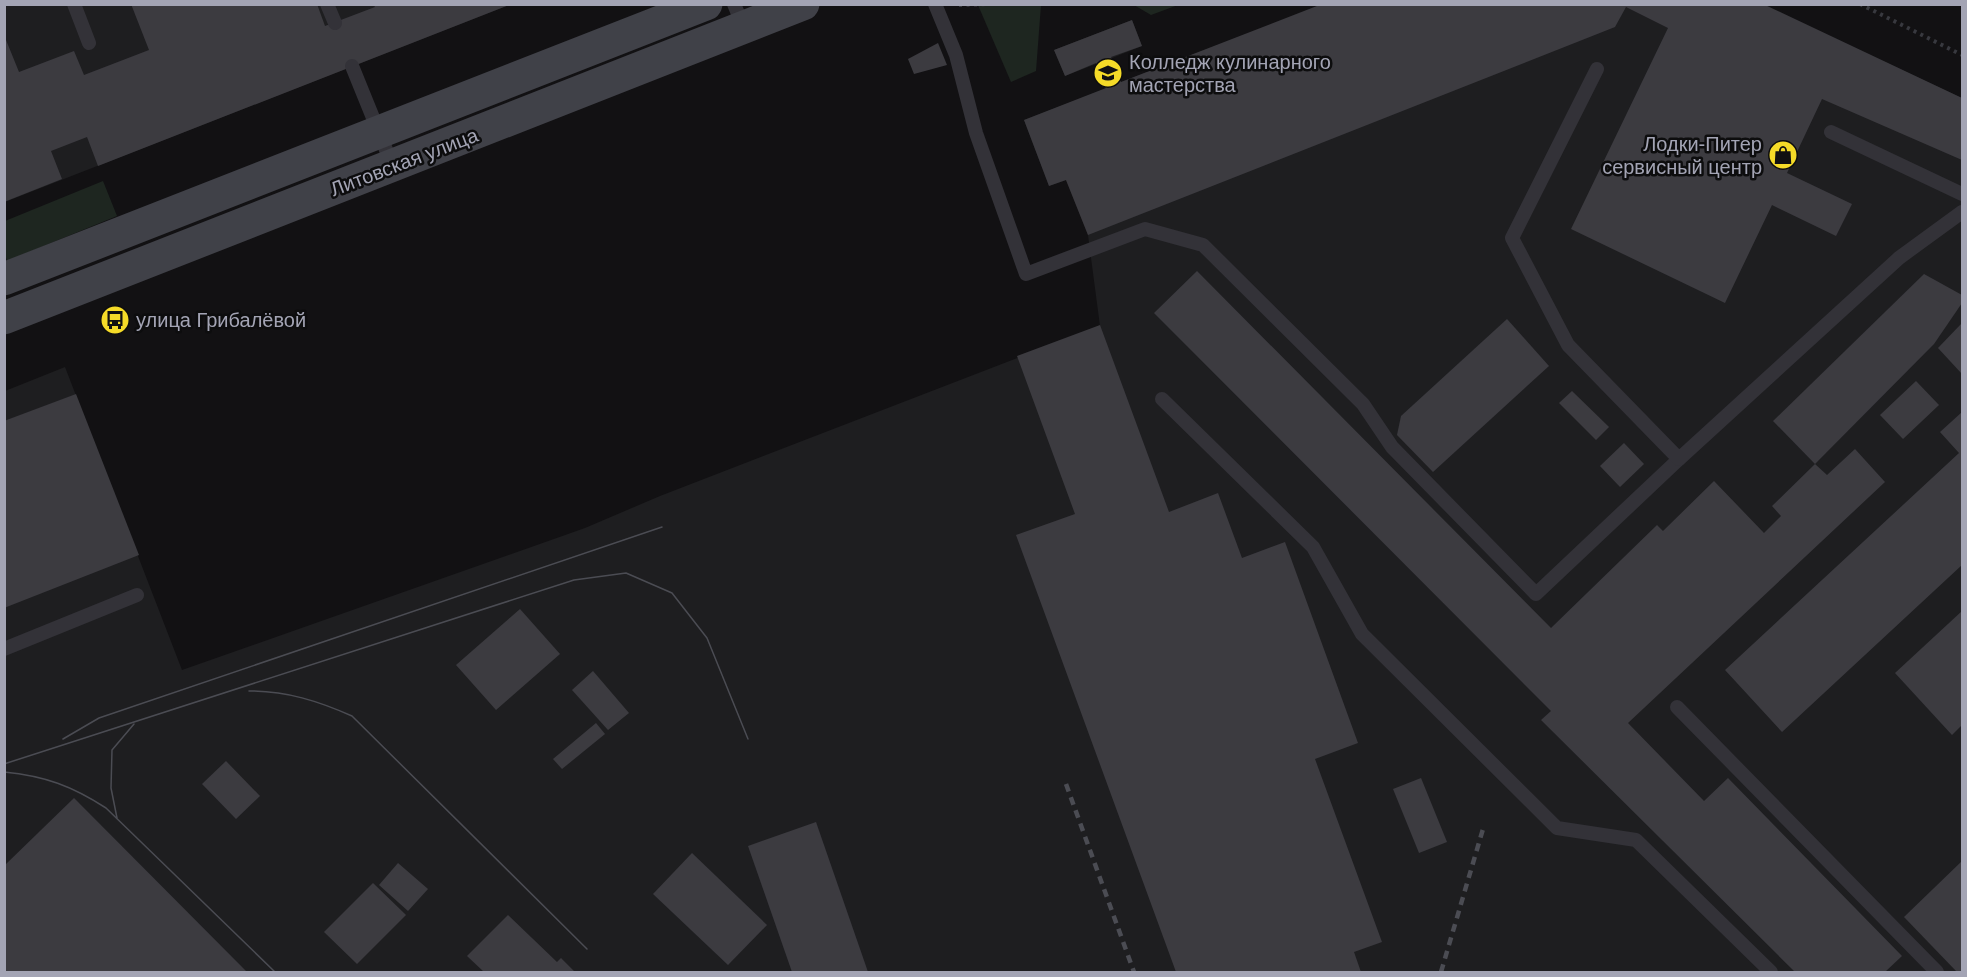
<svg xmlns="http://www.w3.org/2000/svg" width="1967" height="977" font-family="Arial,sans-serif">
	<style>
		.built { fill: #1e1e20 }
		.green { fill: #1e2620 }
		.building { fill: #3c3b40 }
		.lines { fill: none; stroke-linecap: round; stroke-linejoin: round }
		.path { stroke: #38393f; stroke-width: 4; stroke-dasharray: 3 4.5; stroke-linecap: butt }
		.lane { stroke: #333238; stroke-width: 14 }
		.secondary { stroke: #404148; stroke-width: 33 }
		.tram { stroke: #4b4c53; stroke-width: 1.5 }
		.rail { stroke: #4b4c53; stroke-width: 4.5; stroke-dasharray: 8 6; stroke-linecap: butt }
		.labels { text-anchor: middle; stroke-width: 5; stroke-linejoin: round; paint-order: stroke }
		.poi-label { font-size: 20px; fill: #a3a4b4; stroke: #0d0d0e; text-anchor: start }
		.street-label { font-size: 20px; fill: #a3a4b4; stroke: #0d0d0e }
	</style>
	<rect width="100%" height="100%" fill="#121113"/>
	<g class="built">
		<path d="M5 5H509L5 202Z"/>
		<path d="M1322 5H1763L1962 98V972H5V391L65 367 182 670 585 528 660 496 1100 326 1088 235 1066 180 1049 186 1024 120 1105 89 1096 64 1065 76 1054 50 1132 20 1142 46 1112 58 1121 82Z"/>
	</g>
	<g class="green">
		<path d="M978 5H1041L1036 71 1011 82Z"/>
		<path d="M1134 5H1178L1151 15Z"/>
		<path d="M103 181 117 216 7 261 5 254V221Z"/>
	</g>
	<g class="building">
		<path d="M131 4H317L325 26 375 7 373 4 509 5 98 166 87 137 51 151 62 179 4 202V35L19 72 74 51 84 75 149 50Z"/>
		<path d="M1322 4H1763L1962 98V160L1822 99 1787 173 1852 204 1836 236 1772 205 1725 303 1571 229 1668 28 1626 7 1615 27 1088 235 1066 180 1049 186 1024 120 1106 88 1096 63 1065 76 1054 50 1132 20 1142 46 1111 57 1121 82Z"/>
		<path d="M938 43 947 65 914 74 908 59Z"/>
		<path d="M1197 271 1551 628 1657 525 1663 531 1714 481 1764 533 1781 516 1772 506 1815 464 1827 475 1855 449 1885 482 1628 723 1704 801 1728 778 1902 956 1885 972H1795L1541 720 1551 711 1154 313Z"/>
		<path d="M1924 274 1962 295V303L1934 344 1815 464 1773 421Z"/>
		<path d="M1507 319 1549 366 1433 472 1397 435 1401 416Z"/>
		<path d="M1962 323V374L1938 348Z"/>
		<path d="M1100 325 1169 512 1218 493 1242 558 1285 542 1358 743 1315 759 1382 942 1354 952 1361 972H1176L1016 535 1075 514 1017 356Z"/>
		<path d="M1916 381 1939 405 1903 439 1880 415Z"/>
		<path d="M1572 391 1609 427 1596 440 1559 403Z"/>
		<path d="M76 394 139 555 4 608V421Z"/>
		<path d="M1962 412V565L1782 732 1725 670 1959 453 1940 432Z"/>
		<path d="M1624 443 1644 464 1620 487 1600 466Z"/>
		<path d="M520 609 560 654 496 710 456 665Z"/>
		<path d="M1962 611V725L1952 735 1895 673Z"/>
		<path d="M593 671 629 713 608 730 572 690Z"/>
		<path d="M596 723 605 734 562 769 553 759Z"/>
		<path d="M226 761 260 796 236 819 202 784Z"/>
		<path d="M1421 778 1447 842 1419 853 1393 789Z"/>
		<path d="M74 798 247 972H4V866Z"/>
		<path d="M816 822 868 972H792L748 846Z"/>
		<path d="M692 853 767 925 728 965 653 894Z"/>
		<path d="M1962 861V972H1957L1904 917Z"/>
		<path d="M398 863 428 889 408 911 379 885Z"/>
		<path d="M373 883 406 915 357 964 324 932Z"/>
		<path d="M508 915 557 962 561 958 575 972H484L467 956Z"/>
	</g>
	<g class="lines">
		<g class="path">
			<path d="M1860 4 1962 55"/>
			<path d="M959 5 991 4"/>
		</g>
		<g class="lane">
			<path d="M74 4 89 43"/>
			<path d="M327 4 335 23"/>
			<path d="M734 4 744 28"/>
			<path d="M935 4 956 55 976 133 1026 274 1145 229 1203 245 1363 404 1392 447 1536 594 1679 459"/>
			<path d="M352 66 393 167"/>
			<path d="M1597 69 1512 238 1568 345 1679 459 1899 258 1962 212"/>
			<path d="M1831 132 1962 194"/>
			<path d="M1162 399 1313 547 1362 634 1557 828 1636 840 1771 972"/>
			<path d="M4 649 137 595"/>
			<path d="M1677 707 1937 972"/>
		</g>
		<g class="secondary">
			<path d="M4 279 706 4"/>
			<path d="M4 318 803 4"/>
		</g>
		<g class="tram">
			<path d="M249 691C287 691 318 701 352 716L587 949"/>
			<path d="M63 739 99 718 662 527"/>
			<path d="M4 764 574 580 626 573 672 593 707 638 748 739"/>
			<path d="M4 772C45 776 72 786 106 808L275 972"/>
			<path d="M117 818 111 788 112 750 134 724"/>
		</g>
		<g class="rail">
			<path d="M1066 784 1134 972"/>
			<path d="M1441 972 1483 829"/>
		</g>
	</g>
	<defs>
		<g id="university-disc" transform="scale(1.5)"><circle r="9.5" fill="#f5db28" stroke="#0d0d0e"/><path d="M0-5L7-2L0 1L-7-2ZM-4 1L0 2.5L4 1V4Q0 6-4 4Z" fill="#111"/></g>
		<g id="shop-disc" transform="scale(1.5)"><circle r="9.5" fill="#f5db28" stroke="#0d0d0e"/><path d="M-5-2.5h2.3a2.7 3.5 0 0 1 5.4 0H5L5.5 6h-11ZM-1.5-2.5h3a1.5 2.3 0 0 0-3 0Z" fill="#111"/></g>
		<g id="bus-disc" transform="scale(1.5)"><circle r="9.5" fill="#f5db28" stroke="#0d0d0e"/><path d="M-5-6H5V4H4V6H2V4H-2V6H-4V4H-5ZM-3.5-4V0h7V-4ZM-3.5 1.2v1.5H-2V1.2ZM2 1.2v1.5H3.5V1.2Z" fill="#111"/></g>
	</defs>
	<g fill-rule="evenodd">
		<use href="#university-disc" x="1108" y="73"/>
		<use href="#shop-disc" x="1783" y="155"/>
		<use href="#bus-disc" x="115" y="320"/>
	</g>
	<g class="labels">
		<g class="poi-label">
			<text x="1129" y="69">Колледж кулинарного<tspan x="1129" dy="23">мастерства</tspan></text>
			<text x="1762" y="151" text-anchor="end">Лодки-Питер<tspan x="1762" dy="23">сервисный центр</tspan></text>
			<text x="136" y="327">улица Грибалёвой</text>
		</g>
		<g class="street-label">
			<text transform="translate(404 162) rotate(-21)" y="7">Литовская улица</text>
		</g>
	</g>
	<rect width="1967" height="977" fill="none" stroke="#a3a4b4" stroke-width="12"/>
</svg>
